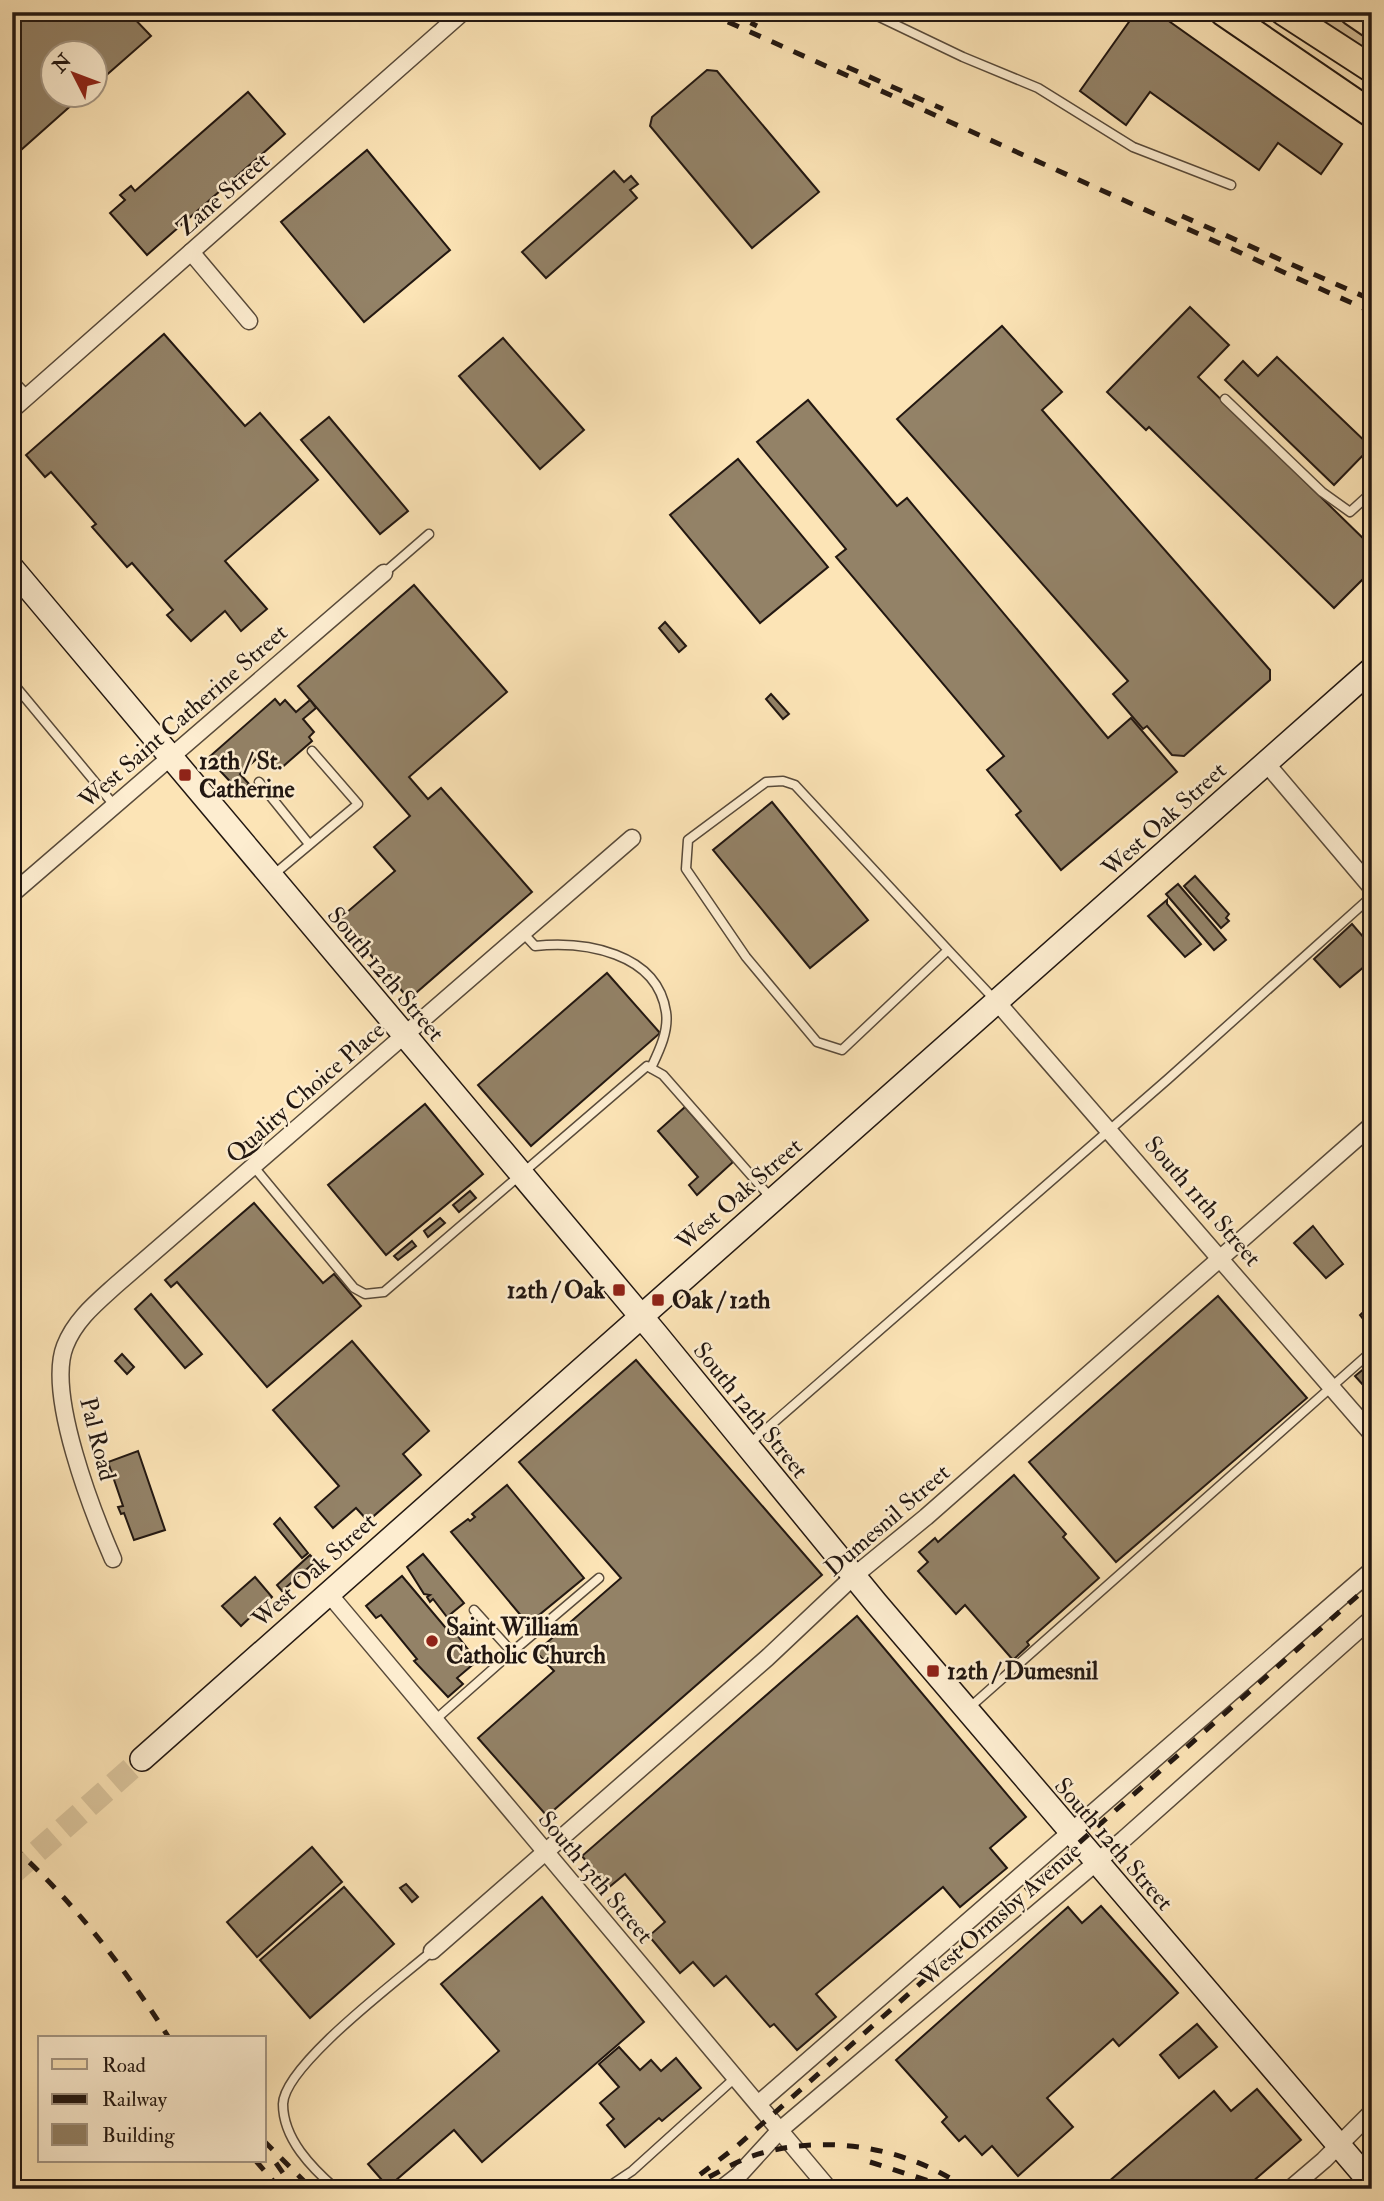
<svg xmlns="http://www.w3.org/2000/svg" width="1384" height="2201" font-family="'IM FELL Double Pica',serif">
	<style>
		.green { fill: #d7c19a; stroke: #7c6c56; stroke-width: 2 }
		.building { fill: #938267; stroke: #221711; stroke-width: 2 }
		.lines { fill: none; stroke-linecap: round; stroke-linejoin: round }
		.secondary-tunnel { stroke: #dbc59d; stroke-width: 23; stroke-dasharray: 23 11; stroke-linecap: butt }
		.lane-casing { stroke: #584a3a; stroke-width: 11 }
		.street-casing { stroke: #584a3a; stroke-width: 19 }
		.secondary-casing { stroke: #221711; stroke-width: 26 }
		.primary-casing { stroke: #221711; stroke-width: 30 }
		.lane { stroke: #fdedd0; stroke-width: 8 }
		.street { stroke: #fdedd0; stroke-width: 16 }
		.secondary { stroke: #fdedd0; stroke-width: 23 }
		.primary { stroke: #fce4b6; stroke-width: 26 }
		.rail { stroke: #221711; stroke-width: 5; stroke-dasharray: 12 12; stroke-linecap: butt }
		.poi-dot { fill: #8f2418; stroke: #fdedd0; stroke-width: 2.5 }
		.labels { text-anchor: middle; stroke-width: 5; stroke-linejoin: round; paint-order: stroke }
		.street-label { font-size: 24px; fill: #221711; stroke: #fdedd0 }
		.poi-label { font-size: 24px; font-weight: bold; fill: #221711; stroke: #fdedd0; text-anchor: start }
	</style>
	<rect width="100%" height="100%" fill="#fce4b6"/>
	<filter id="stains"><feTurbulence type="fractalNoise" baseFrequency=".00286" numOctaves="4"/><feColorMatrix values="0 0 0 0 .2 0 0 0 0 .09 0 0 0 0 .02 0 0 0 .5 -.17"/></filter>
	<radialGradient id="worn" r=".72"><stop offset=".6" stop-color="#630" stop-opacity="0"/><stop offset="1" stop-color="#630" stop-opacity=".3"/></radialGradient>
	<path class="green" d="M1302 12H1328L1372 41V57Z"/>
	<g class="building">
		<path d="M12 12H128L151 36 94 86V52H52V94H84L12 158Z"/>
		<path d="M1136 12H1156L1342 144 1321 174 1278 143 1259 170 1150 92 1126 125 1080 91Z"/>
		<path d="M707 70 717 71 819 192 752 248 650 126 652 117Z"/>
		<path d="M248 92 285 134 147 255 110 213 125 200 120 195 131 186 135 191Z"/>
		<path d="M367 150 450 250 364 322 281 222Z"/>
		<path d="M614 171 624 182 631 176 638 184 630 190 637 198 546 278 522 252Z"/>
		<path d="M1190 307 1229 345 1198 377 1372 547V570L1334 608 1149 427 1146 430 1107 392Z"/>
		<path d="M1002 326 1062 392 1042 410 1270 670V680L1184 756 1172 755 1147 726 1143 729 1113 694 1128 681 897 419Z"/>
		<path d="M164 334 245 426 260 413 318 480 225 561 267 609 241 631 225 611 191 641 167 615 173 610 132 563 127 567 92 527 96 524 51 472 45 477 26 455Z"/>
		<path d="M503 338 584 430 540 469 459 376Z"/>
		<path d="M1277 357 1371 447 1334 485 1225 380 1243 361 1258 376Z"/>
		<path d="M808 400 897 506 907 498 1108 738 1131 718 1177 772 1061 870 1016 815 1021 811 987 770 1004 756 836 557 846 549 757 442Z"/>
		<path d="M329 417 408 511 380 534 301 440Z"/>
		<path d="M738 459 828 567 760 623 670 515Z"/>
		<path d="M414 585 507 692 409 777 428 799 441 788 532 892 409 999 339 919 395 871 374 847 410 816 298 686Z"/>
		<path d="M665 622 686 646 679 652 659 628Z"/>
		<path d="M771 694 789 714 783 719 766 699Z"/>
		<path d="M275 699 280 705 285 700 296 712 310 700 316 708 303 719 314 732 309 737 312 741 279 770 263 753 240 774 249 784 240 792 208 758Z"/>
		<path d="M772 802 868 920 810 968 713 850Z"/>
		<path d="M1195 876 1229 914 1226 918 1229 921 1221 928 1184 886Z"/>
		<path d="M1178 884 1226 940 1214 950 1166 894Z"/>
		<path d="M1167 900V904L1201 944 1185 957 1148 916Z"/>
		<path d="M1352 924 1372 947V960L1340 987 1314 959Z"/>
		<path d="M607 973 660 1033 531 1146 478 1085Z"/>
		<path d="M425 1104 483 1174 386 1255 328 1185Z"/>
		<path d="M685 1107 733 1162 697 1195 689 1185 698 1177 658 1131Z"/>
		<path d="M470 1191 476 1198 459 1212 453 1205Z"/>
		<path d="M254 1203 323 1283 334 1274 361 1306 267 1387 177 1282 171 1287 165 1280Z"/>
		<path d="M440 1218 445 1223 428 1237 424 1231Z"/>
		<path d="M1313 1226 1343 1264 1326 1278 1294 1243Z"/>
		<path d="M412 1241 416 1246 398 1260 394 1256Z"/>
		<path d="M151 1294 202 1354 185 1368 135 1309Z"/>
		<path d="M1218 1296 1307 1398 1116 1562 1029 1462Z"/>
		<path d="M1372 1304V1328L1371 1329 1360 1315Z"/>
		<path d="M352 1341 429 1431 403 1454 421 1475 368 1521 356 1508 333 1528 315 1507 339 1486 273 1410Z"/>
		<path d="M122 1354 134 1367 127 1374 115 1361Z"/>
		<path d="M636 1360 822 1575 547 1816 478 1738 554 1671 536 1652 621 1578 519 1462Z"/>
		<path d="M1372 1362V1395L1355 1376Z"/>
		<path d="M138 1451 165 1530 134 1540 124 1513 121 1514 118 1507 123 1506 108 1462Z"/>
		<path d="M1014 1475 1066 1534 1063 1537 1099 1578 1027 1642 1029 1645 1013 1660 965 1605 956 1614 918 1571 928 1562 919 1552 935 1538 938 1542Z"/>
		<path d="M507 1485 584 1578 528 1624 451 1532 468 1519 470 1521 475 1517 472 1514Z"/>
		<path d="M280 1518 308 1553 302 1558 274 1524Z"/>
		<path d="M423 1554 464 1603 447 1617 433 1599 430 1602 427 1597 430 1595 424 1594 407 1567Z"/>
		<path d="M310 1555 316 1561 282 1591 277 1585Z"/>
		<path d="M402 1576 450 1633 453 1630 477 1661 457 1678 463 1684 448 1697 414 1661 417 1659 381 1615 376 1618 366 1606Z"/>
		<path d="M255 1577 272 1597 241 1626 222 1606Z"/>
		<path d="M857 1616 1026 1817 990 1848 1007 1868 960 1907 943 1887 816 1994 836 2017 797 2050 774 2024 770 2027 726 1976 714 1986 693 1962 680 1973 649 1936 665 1922 625 1874 608 1888 582 1856Z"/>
		<path d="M312 1847 342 1882 257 1957 227 1922Z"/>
		<path d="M406 1884 418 1897 412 1902 400 1888Z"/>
		<path d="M344 1887 394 1944 310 2018 260 1960Z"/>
		<path d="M542 1897 644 2022 482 2162 454 2130 388 2187 368 2164 499 2051 441 1984Z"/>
		<path d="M1101 1906 1178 1993 1119 2046 1113 2039 1047 2098 1073 2127 1018 2176 992 2146 982 2155 965 2136 959 2141 942 2122 947 2117 896 2060 1068 1907 1082 1923Z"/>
		<path d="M1197 2024 1217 2047 1179 2078 1160 2055Z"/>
		<path d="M619 2047 640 2070 651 2060 661 2071 676 2058 701 2088 662 2121 659 2118 625 2147 607 2125 614 2119 600 2103 619 2087 599 2064Z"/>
		<path d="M1257 2089 1301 2140 1244 2189H1100L1214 2091 1231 2111Z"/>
	</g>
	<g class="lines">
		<path class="secondary-tunnel" d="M12 1874 142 1759"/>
		<g class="lane-casing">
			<g id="lane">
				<path d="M869 12 963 57 1038 88 1133 147 1231 185"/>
				<path d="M12 379 28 396"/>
				<path d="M1225 399 1322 492 1350 512 1372 492"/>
				<path d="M384 573 429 534"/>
				<path d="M12 682 114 805"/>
				<path d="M259 782 309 844"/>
				<path d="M272 876 358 804 312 751"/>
				<path d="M523 933 535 946C584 941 657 952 666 1012 669 1031 659 1051 651 1068"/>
				<path d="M948 950 795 785 783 781 766 782 688 840 686 869 746 957 817 1042 842 1050 948 950 995 1000"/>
				<path d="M254 1167 354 1288 365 1294 384 1292 647 1066 663 1075 771 1198"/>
				<path d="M749 1444 1168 1079 1372 896"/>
				<path d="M512 1652 599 1578"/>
				<path d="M969 1708 1372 1351"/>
				<path d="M435 1720 512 1652 474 1610"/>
				<path d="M336 2189C312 2168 283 2139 283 2104 284 2065 401 1978 432 1951"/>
				<path d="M605 2189 632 2171 736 2077"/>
			</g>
		</g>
		<g class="street-casing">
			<g id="street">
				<path d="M191 252 249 321"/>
				<path d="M12 410 463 12"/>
				<path d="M1266 763 1372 888"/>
				<path d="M12 894 384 573"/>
				<path d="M997 1002 1372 1434"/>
				<path d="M113 1559C93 1513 46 1394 65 1346 75 1320 96 1303 116 1285L632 838"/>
				<path d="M329 1594 829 2189"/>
				<path d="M432 1951 767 1658 854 1576 926 1517 1372 1125"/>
				<path d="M758 2104 1372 1570"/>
				<path d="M721 2189 739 2175 780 2130 1124 1839 1372 1618"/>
				<path d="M1290 2189 1324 2160 1372 2112"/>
			</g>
		</g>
		<g class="secondary-casing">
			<g id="secondary">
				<path d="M12 568 656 1334 876 1603 1372 2184"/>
				<path d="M142 1759 1372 669"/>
			</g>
		</g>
		<g class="primary-casing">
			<g id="primary">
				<path d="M1223 12 1372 114"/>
				<path d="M1284 12 1372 69"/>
				<path d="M1353 12 1372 25"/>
			</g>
		</g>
		<use href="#lane" class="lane"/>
		<use href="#street" class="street"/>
		<use href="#secondary" class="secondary"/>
		<use href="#primary" class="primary"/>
		<g class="rail">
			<path d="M706 12 1372 312"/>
			<path d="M729 12 757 26"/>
			<path d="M847 67 943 109"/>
			<path d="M1182 216 1372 300"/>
			<path d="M12 1846C74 1902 125 1968 169 2038"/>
			<path d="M264 2141 312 2189"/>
			<path d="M256 2161 280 2189"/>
			<path d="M870 2162 929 2181 941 2189"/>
			<path d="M276 2163 294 2189"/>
			<path d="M709 2177C726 2168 743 2158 762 2153 830 2134 909 2148 967 2189"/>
			<path d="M681 2189 736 2147 1372 1583"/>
		</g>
	</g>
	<g class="poi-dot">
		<rect x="178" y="768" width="14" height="14" rx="3.5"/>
		<rect x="612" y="1283" width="14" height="14" rx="3.5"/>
		<rect x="651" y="1293" width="14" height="14" rx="3.5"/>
		<circle cx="432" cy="1641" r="7"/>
		<rect x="926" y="1664" width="14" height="14" rx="3.5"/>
	</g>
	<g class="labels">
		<g class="street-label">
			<text transform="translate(223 194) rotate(-41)" y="8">Zane Street</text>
			<text transform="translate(183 716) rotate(-41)" y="8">West Saint Catherine Street</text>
			<text transform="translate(1164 819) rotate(-42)" y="8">West Oak Street</text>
			<text transform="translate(386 974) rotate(50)" y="8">South 12th Street</text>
			<text transform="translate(305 1092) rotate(-41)" y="8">Quality Choice Place</text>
			<text transform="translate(739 1194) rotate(-41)" y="8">West Oak Street</text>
			<text transform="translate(1203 1201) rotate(49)" y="8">South 11th Street</text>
			<text transform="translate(751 1410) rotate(51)" y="8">South 12th Street</text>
			<text transform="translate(98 1439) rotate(76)" y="8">Pal Road</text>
			<text transform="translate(887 1520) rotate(-41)" y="8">Dumesnil Street</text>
			<text transform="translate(314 1570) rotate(-42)" y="8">West Oak Street</text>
			<text transform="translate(1114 1844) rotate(49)" y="8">South 12th Street</text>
			<text transform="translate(596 1877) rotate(50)" y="8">South 13th Street</text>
			<text transform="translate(1000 1914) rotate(-41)" y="8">West Ormsby Avenue</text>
		</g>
		<g class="poi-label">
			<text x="199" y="769">12th / St.<tspan x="199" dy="28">Catherine</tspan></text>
			<text x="605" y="1298" text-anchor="end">12th / Oak</text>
			<text x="672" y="1308">Oak / 12th</text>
			<text x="446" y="1635">Saint William<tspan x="446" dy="28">Catholic Church</tspan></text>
			<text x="947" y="1679">12th / Dumesnil</text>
		</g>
	</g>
	<rect width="1384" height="2201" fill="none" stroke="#fce4b6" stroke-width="42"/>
	<rect x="14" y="14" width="1356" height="2173" fill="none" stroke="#221711" stroke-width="3.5"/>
	<rect x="21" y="21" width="1342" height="2159" fill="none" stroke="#221711" stroke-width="2"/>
	<rect x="38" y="2036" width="228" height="126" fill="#fdedd0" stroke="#a59784" stroke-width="2"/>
	<rect x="52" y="2059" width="35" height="10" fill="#fce4b6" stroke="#a59784" stroke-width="2"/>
	<text x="102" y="2072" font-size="21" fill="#221711">Road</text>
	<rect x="52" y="2094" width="35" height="10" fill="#221711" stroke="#a59784" stroke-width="2"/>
	<text x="102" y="2106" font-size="21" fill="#221711">Railway</text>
	<rect x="52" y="2124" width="35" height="21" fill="#938267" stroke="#a59784" stroke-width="2"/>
	<text x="102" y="2142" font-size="21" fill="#221711">Building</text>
	<g transform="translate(74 74) rotate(312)"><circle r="33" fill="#fdedd0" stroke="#a59784" stroke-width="2"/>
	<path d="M0-5L12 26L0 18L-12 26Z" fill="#8f2418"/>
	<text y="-10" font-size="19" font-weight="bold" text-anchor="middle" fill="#221711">N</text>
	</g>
	<rect width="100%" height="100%" filter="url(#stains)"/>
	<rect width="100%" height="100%" fill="url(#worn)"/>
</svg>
